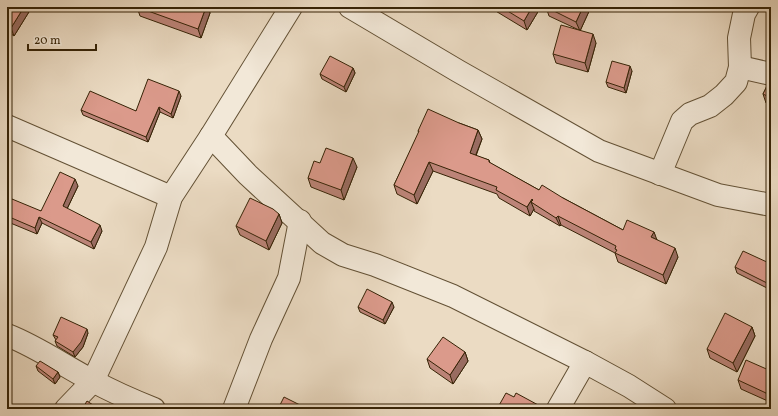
<svg xmlns="http://www.w3.org/2000/svg" width="778" height="416" font-family="Vollkorn,serif">
	<style>
		.lines { fill: none; stroke-linecap: round; stroke-linejoin: round }
		.minor-casing { stroke: #635135; stroke-width: 24 }
		.minor { stroke: #f2e8d8; stroke-width: 22 }
		.wall { fill: #bc8478; stroke: #362306 }
		.shaded-wall { fill: #996c61; stroke: #362306 }
		.building { fill: #db9a8b; stroke: #362306 }
	</style>
	<rect width="100%" height="100%" fill="#ebdbc3"/>
	<filter id="stains"><feTurbulence type="fractalNoise" baseFrequency=".005" numOctaves="4"/><feColorMatrix values="0 0 0 0 .2 0 0 0 0 .09 0 0 0 0 .02 0 0 0 .5 -.17"/></filter>
	<radialGradient id="worn" r=".72"><stop offset=".6" stop-color="#630" stop-opacity="0"/><stop offset="1" stop-color="#630" stop-opacity=".3"/></radialGradient>
	<g class="lines">
		<g class="minor-casing">
			<g id="minor">
				<path d="M350 7 458 71 599 151 718 195 771 205"/>
				<path d="M740 67 771 74"/>
				<path d="M7 126 171 197"/>
				<path d="M211 136 248 175 322 243 343 255 375 265 453 296 585 362 629 386 665 409"/>
				<path d="M660 174 682 121 690 114 710 106 724 95 736 82 740 67 739 38 744 14 748 7"/>
				<path d="M7 335C38 347 64 366 93 381 113 392 134 401 154 409"/>
				<path d="M66 409 93 381 156 247 171 197 211 136 291 7"/>
				<path d="M234 409 261 339 289 278 300 221"/>
				<path d="M558 409 585 362"/>
			</g>
		</g>
		<use href="#minor" class="minor"/>
	</g>
	<g class="wall">
		<path d="M7 7H32L14 36 7 31Z"/>
		<path d="M137 7H208L210 13 201 38 140 16Z"/>
		<path d="M493 7H538L539 10 527 30 494 10Z"/>
		<path d="M546 7H591L580 31 596 43 588 72 556 63 553 54 579 30 549 16Z"/>
		<path d="M353 68 355 73 346 92 322 79 320 74Z"/>
		<path d="M632 71 626 93 608 87 606 82Z"/>
		<path d="M771 78V105L766 103 763 94Z"/>
		<path d="M181 96 173 118 160 112 148 142 83 115 81 110 136 111Z"/>
		<path d="M459 123 478 130 482 139 476 156 489 160 490 163 539 190 563 198 623 230 654 232 656 239 678 257 666 284 618 262 615 253 561 225 560 226 534 211V209L530 216 499 198 497 194 433 171 417 204 397 194 394 185 419 133 418 131Z"/>
		<path d="M357 167 344 200 311 187 308 178Z"/>
		<path d="M78 186 67 209 102 231 94 249 42 223 37 234 8 222 7 219V212L41 211Z"/>
		<path d="M279 214 282 223 269 250 240 235 236 226Z"/>
		<path d="M771 260V290L737 273 735 267 769 263Z"/>
		<path d="M358 307H394L385 324 360 312Z"/>
		<path d="M752 327 755 336 737 372 710 358 707 349Z"/>
		<path d="M88 333 83 347 75 357 57 346 55 341 56 340 53 335Z"/>
		<path d="M465 352 468 361 453 384 430 368 427 359Z"/>
		<path d="M36 366 58 372 60 377 55 384 38 371Z"/>
		<path d="M771 371V399L770 402 741 389 738 380Z"/>
	</g>
	<g class="shaded-wall">
		<path d="M24 7H32L14 36 11 28Z"/>
		<path d="M206 7H208L210 13 201 38 198 29Z"/>
		<path d="M532 7H538L539 10 527 30 524 21Z"/>
		<path d="M583 7H591L580 31 576 22Z"/>
		<path d="M593 34 596 43 588 72 585 63Z"/>
		<path d="M630 66 632 71 626 93 624 88Z"/>
		<path d="M353 68 355 73 346 92 344 87Z"/>
		<path d="M179 91 181 96 173 118 171 114Z"/>
		<path d="M159 107 160 112 148 142 146 137Z"/>
		<path d="M478 130 482 139 473 162 470 153Z"/>
		<path d="M353 158 357 167 344 200 341 190Z"/>
		<path d="M429 162 433 171 417 204 414 195Z"/>
		<path d="M75 179 78 186 65 213 63 206Z"/>
		<path d="M532 199 533 203 531 202 534 209 530 216 527 207Z"/>
		<path d="M279 214 282 223 269 250 266 241Z"/>
		<path d="M558 216 561 225 560 226 556 218Z"/>
		<path d="M39 217 42 223 37 234 35 228Z"/>
		<path d="M100 225 102 231 94 249 91 242Z"/>
		<path d="M654 232 657 240 651 237Z"/>
		<path d="M675 248 678 257 666 284 663 275Z"/>
		<path d="M392 302 394 307 385 324 383 320Z"/>
		<path d="M752 327 755 336 737 372 733 363Z"/>
		<path d="M87 329 88 333 83 347 75 357 73 352Z"/>
		<path d="M465 352 468 361 453 384 450 375Z"/>
		<path d="M58 372 60 377 55 384 53 379Z"/>
		<path d="M771 382V399L770 402 766 393Z"/>
	</g>
	<g class="building">
		<path d="M7 7H24L11 28 7 25Z"/>
		<path d="M137 7H206L198 29Z"/>
		<path d="M501 7H532L524 21Z"/>
		<path d="M546 7H583L576 22Z"/>
		<path d="M561 25 593 34 585 63 553 54Z"/>
		<path d="M330 56 353 68 344 87 320 74Z"/>
		<path d="M612 61 630 66 624 88 606 82Z"/>
		<path d="M771 78V98L763 94Z"/>
		<path d="M148 79 179 91 171 114 159 107 146 137 81 110 90 91 136 111Z"/>
		<path d="M428 109 459 123 478 130 470 153 489 160V162L539 190 542 185 563 198 623 230 627 220 654 232 651 237 675 248 663 275 615 253 617 250 615 249 616 246 558 216 556 218 531 202 533 200 532 199 527 207 496 190 497 187 429 162 414 195 394 185 419 131H418Z"/>
		<path d="M326 148 353 158 341 190 308 178 314 161 320 163Z"/>
		<path d="M60 172 75 179 63 206 100 225 91 242 39 217 35 228 7 216V212L12 199 41 211Z"/>
		<path d="M250 198 273 209 279 214 266 241 236 226Z"/>
		<path d="M743 251 769 263 771 260V285L735 267Z"/>
		<path d="M367 289 392 302 383 320 358 307Z"/>
		<path d="M725 313 752 327 733 363 707 349Z"/>
		<path d="M61 317 87 329 81 342 73 352 55 341 58 337 53 335Z"/>
		<path d="M443 337 465 352 450 375 427 359Z"/>
		<path d="M746 360 771 371V382L766 393 738 380Z"/>
		<path d="M40 361 58 372 53 379 36 366Z"/>
		<path d="M506 393 514 397 516 393 540 406 538 409H497Z"/>
		<path d="M284 397 308 409H278Z"/>
		<path d="M87 401 99 409H82Z"/>
	</g>
	<rect width="778" height="416" fill="none" stroke="#ebdbc3" stroke-width="24"/>
	<rect x="8" y="8" width="762" height="400" fill="none" stroke="#362306" stroke-width="2"/>
	<rect x="12" y="12" width="754" height="392" fill="none" stroke="#362306"/>
	<path d="M28 44v6h68v-6" fill="none" stroke="#362306" stroke-width="2"/>
	<text x="34" y="44" font-size="12" fill="#362306" stroke="#f2e8d8" stroke-width="3" paint-order="stroke">20 m</text>
	<rect width="100%" height="100%" filter="url(#stains)"/>
	<rect width="100%" height="100%" fill="url(#worn)"/>
</svg>
